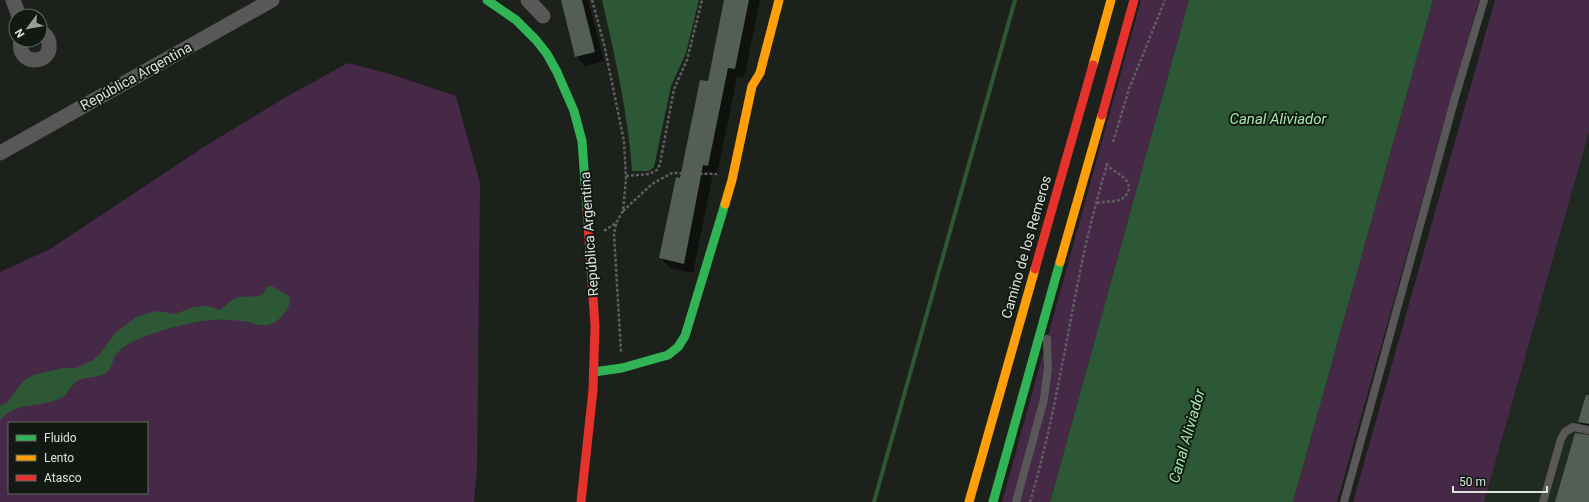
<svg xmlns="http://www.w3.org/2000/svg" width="1589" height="502" font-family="Roboto,sans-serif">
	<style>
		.built { fill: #1f2b20 }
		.green { fill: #462946; fill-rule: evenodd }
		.water { fill: #2d5835 }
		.shadow { fill: #0007 }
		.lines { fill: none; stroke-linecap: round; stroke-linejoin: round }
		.stream { stroke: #2d5835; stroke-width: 4 }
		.building { fill: #535e54 }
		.path { stroke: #605f60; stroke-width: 2.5; stroke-dasharray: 3 2; stroke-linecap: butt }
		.lane { stroke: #5a5759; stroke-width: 8 }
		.street { stroke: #5a5759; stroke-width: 15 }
		.fast { stroke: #30b455; stroke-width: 9 }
		.slow { stroke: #ff9f0a; stroke-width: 9 }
		.jam { stroke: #e5322d; stroke-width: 9 }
		.labels { text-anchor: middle; stroke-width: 4; stroke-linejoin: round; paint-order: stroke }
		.street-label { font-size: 14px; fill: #dce2dc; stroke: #111912 }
		.water-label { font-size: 15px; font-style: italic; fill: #a2e9ab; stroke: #111912 }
	</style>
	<rect width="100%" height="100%" fill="#1c211c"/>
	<path class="built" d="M1589 132V502H1484Z"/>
	<g class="green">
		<path d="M1141 0H1189L1050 502H1002Z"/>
		<path d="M1433 0H1479L1337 502H1293Z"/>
		<path d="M1495 0H1589V132L1484 502H1353Z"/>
		<path d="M348 63 387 73 456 96 480 183 477 468 474 502H0V272L50 249 204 147 286 97ZM9 423H147V493H9Z"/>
	</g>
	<g class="water">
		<path d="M602 0H699L686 53 671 86 654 167 649 171H632C628 113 615 57 602 0Z"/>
		<path d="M1189 0H1433L1293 502H1050Z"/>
		<path d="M268 286C273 286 275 288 279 290 286 294 293 296 289 305 285 315 274 327 262 325 255 325 248 321 241 321 228 319 215 319 202 321 182 324 131 337 118 352 112 358 113 368 106 373 97 379 86 376 77 381 70 385 69 395 61 398 38 409 19 400 0 420V406L8 402 17 389 25 380 33 375 63 368H76L93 360 101 353 115 333 138 316 157 311 175 314 194 307 207 306 220 310 232 300 239 297 259 296 263 294Z"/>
	</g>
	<g class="shadow">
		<path d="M562 0H588L604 61 585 66 576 56Z"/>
		<path d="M725 0H760L744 78 737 77 717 175 713 174 693 273 670 268 661 258 708 83Z"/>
		<path d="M1589 391V428L1584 427 1579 422Z"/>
	</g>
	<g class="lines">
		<path class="stream" d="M874 502 1015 0"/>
	</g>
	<g class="building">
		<path d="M561 0H582L595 52 575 57Z"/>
		<path d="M724 0H749L735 69 728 68 708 166 703 165 684 264 659 258 676 177 680 178 700 80 708 81Z"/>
		<path d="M1586 395H1589V424L1578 422Z"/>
		<path d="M1575 433 1589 435V502H1555Z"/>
	</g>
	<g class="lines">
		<g class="path">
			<path d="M592 0 604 44 624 141 626 179 623 211 616 223 604 231"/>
			<path d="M1113 142 1129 89 1165 0"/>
			<path d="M626 176 649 174 657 170 660 164 674 89 687 60 702 0"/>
			<path d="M1097 203C1104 201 1112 202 1119 200 1123 199 1126 196 1128 192 1133 179 1115 172 1106 165"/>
			<path d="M623 211 652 184 672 173 717 174"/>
			<path d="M616 224 614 234 621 352"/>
			<path d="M1030 502C1053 425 1065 346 1081 267 1088 231 1098 196 1108 161"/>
		</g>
		<g class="lane">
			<path d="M1016 502 1044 399 1048 368 1047 339"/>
			<path d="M1344 502 1455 98 1484 0"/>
			<path d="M1543 502 1561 439 1565 432 1573 427 1589 430"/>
		</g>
		<g class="street">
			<path d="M13 0 19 16"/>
			<path d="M528 0 543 16"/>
			<path d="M21 40C15 66 52 66 49 44 49 38 45 34 40 32"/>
			<path d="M0 153 272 0"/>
		</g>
		<g class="fast">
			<path d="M487 0 516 20 536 40 547 54 557 72 574 111 582 141 587 210"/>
			<path d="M594 372 622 368 668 355 678 347 685 336 725 204"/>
			<path d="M993 502 1060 262"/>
		</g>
		<g class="slow">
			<path d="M1093 65 1111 0"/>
			<path d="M725 204 732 180 752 86 760 73 779 0"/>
			<path d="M1060 262 1102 115"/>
			<path d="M969 502 1035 269"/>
		</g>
		<g class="jam">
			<path d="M1102 115 1134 0"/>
			<path d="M1035 269 1093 65"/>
			<path d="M581 502 593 390 595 326 587 210"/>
		</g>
	</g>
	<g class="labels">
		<g class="street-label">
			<text transform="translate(136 76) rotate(-29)" y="5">República Argentina</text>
			<text transform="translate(589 234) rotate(-94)" y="5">República Argentina</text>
			<text transform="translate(1026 247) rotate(-74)" y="5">Camino de los Remeros</text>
		</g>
		<g class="water-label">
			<text x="1278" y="124">Canal Aliviador</text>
			<text transform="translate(1187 436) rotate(-74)" y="5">Canal Aliviador</text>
		</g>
	</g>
	<rect x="8" y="422" width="140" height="72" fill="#111912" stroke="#626963"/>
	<rect x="16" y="435" width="20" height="6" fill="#30b455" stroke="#626963"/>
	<text x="44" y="442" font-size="12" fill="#dce2dc">Fluido</text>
	<rect x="16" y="455" width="20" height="6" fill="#ff9f0a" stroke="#626963"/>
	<text x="44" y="462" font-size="12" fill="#dce2dc">Lento</text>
	<rect x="16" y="475" width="20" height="6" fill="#e5322d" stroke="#626963"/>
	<text x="44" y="482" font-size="12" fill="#dce2dc">Atasco</text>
	<g transform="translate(28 28) rotate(238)"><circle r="19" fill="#111912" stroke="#626963"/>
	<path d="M0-3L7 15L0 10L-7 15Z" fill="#999e99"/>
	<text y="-6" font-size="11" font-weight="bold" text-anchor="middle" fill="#dce2dc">N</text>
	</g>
	<path d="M1453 486v6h94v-6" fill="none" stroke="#dce2dc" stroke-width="2"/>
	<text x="1459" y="486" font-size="12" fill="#dce2dc" stroke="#111912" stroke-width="3" paint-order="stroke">50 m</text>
</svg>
